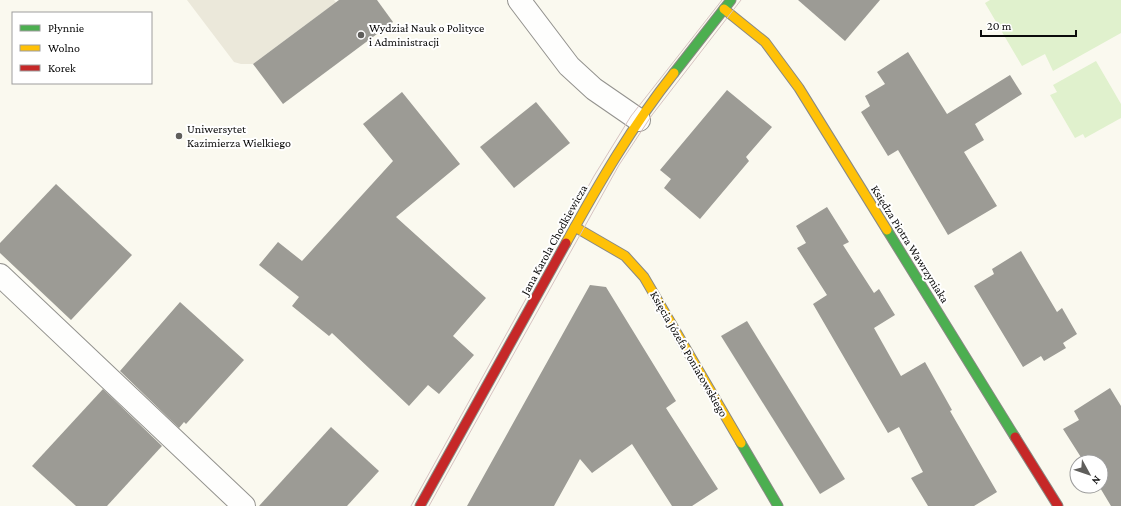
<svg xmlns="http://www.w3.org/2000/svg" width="1121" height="506" font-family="'Crimson Pro',serif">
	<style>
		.green { fill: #e0f1cd }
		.plaza { fill: #ebe8da }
		.building { fill: #9c9b95 }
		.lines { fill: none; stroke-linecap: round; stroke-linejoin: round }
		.street-casing { stroke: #93928e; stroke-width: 24 }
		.fast-casing { stroke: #898984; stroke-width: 11 }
		.slow-casing { stroke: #898984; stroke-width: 11 }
		.jam-casing { stroke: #898984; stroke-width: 11 }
		.street { stroke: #fefefd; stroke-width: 22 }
		.fast { stroke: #4caf50; stroke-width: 9 }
		.slow { stroke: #ffc107; stroke-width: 9 }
		.jam { stroke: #c62828; stroke-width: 9 }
		.tram { stroke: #d7c3c2; stroke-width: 1 }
		.poi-dot { fill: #5f5e5b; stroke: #fff; stroke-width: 1.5 }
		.labels { text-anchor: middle; stroke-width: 4; stroke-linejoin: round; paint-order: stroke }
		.poi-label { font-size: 12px; fill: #0b0b0b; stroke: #fff; text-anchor: start }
		.street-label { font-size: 12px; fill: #0b0b0b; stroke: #fff }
	</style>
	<rect width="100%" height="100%" fill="#faf9ef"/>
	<g class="green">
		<path d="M990 0H1121V33L1053 71 1045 54 1022 66 985 3Z"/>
		<path d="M1096 61 1121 104V118L1085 138 1083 134 1075 138 1050 95 1057 92 1053 85Z"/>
	</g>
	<path class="plaza" d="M187 0H334L342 10 327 9 253 64H241L234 62Z"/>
	<g class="building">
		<path d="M339 0H377L393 22 283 104 253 64Z"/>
		<path d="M798 0H880L845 41Z"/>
		<path d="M908 52 947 114 1010 75 1022 94 975 124 984 140 964 152 997 206 948 235 898 150 888 156 861 112 870 106 865 96 885 84 877 72Z"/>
		<path d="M727 90 772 127 746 157 749 161 700 219 664 188 671 179 660 170Z"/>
		<path d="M402 92 460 164 396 217 486 298 453 336 474 355 439 394 428 385 409 406 332 333 329 336 292 306 299 297 259 265 278 242 302 261 393 161 363 124Z"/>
		<path d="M536 102 570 143 514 188 480 147Z"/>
		<path d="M56 184 132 255 71 320 0 253V243Z"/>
		<path d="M827 207 849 242 843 245 874 293 879 289 895 315 874 328 901 376 925 362 952 410 950 411 997 492 974 506H928L911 478 923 472 899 427 888 433 813 304 827 295 797 248 806 243 796 226Z"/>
		<path d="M1021 251 1057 312 1062 308 1077 334 1063 343 1066 348 1044 361 1041 356 1023 367 974 286 994 274 992 269Z"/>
		<path d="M590 285 606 287 676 401 666 408 718 489 692 506H672L632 444 592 473 580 459 554 506H467Z"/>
		<path d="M180 302 244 360 186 424 184 422 179 428 120 371Z"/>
		<path d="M747 321 845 479 820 494 721 336Z"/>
		<path d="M1110 388 1121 406V506H1111L1099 486H1101V462H1084L1063 429 1079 420 1074 411Z"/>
		<path d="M103 389 162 446 107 506H76L32 466Z"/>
		<path d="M331 427 379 471 347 506H259Z"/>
	</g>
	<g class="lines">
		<g class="street-casing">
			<g id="street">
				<path d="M519 0 569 66 594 89 639 120"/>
				<path d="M0 275 244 506"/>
			</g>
		</g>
		<g class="fast-casing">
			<g id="fast">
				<path d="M674 73 731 0"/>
				<path d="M887 230 1015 437"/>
				<path d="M741 443 778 506"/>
			</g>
		</g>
		<g class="slow-casing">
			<g id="slow">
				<path d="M724 9 765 42 799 88 887 230"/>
				<path d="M575 227 625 256 644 277 741 443"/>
				<path d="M566 243C598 185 632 126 674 73"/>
			</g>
		</g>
		<g class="jam-casing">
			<g id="jam">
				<path d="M1015 437 1058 506"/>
				<path d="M420 506 566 243"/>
			</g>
		</g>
		<use href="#street" class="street"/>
		<use href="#fast" class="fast"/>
		<use href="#slow" class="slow"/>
		<use href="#jam" class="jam"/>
		<g class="tram">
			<path d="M411 506 594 176 631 116 722 0"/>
			<path d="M429 506 619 165 652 115 741 0"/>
		</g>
	</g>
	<g class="poi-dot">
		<circle cx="361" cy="35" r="4"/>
		<circle cx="179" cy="136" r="4"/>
	</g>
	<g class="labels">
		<g class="poi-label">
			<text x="369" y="32">Wydział Nauk o Polityce<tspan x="369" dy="14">i Administracji</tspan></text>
			<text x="187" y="133">Uniwersytet<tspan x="187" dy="14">Kazimierza Wielkiego</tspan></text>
		</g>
		<g class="street-label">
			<text transform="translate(554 240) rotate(-61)" y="4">Jana Karola Chodkiewicza</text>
			<text transform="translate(910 244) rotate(58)" y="4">Księdza Piotra Wawrzyniaka</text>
			<text transform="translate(689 354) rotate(60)" y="4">Księcia Józefa Poniatowskiego</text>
		</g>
	</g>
	<rect x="12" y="12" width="140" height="72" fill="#ffffff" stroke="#9d9d9d"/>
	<rect x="20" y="25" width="20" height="6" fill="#4caf50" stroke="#9d9d9d"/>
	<text x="48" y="32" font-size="12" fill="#0b0b0b">Płynnie</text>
	<rect x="20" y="45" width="20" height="6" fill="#ffc107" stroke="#9d9d9d"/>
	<text x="48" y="52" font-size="12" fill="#0b0b0b">Wolno</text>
	<rect x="20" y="65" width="20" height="6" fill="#c62828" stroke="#9d9d9d"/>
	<text x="48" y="72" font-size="12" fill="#0b0b0b">Korek</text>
	<g transform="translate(1089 474) rotate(130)"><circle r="19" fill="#ffffff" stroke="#9d9d9d"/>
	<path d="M0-3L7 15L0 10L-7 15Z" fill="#5f5e5b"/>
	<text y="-6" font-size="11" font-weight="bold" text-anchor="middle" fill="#0b0b0b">N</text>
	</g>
	<path d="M981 30v6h95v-6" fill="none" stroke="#0b0b0b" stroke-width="2"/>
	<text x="987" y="30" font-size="12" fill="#0b0b0b" stroke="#ffffff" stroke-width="3" paint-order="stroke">20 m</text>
</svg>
